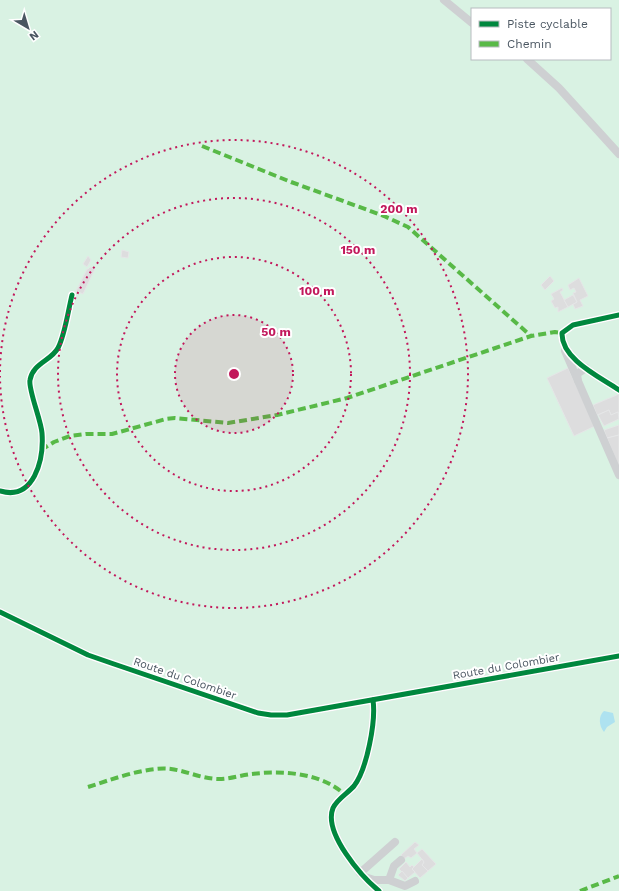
<svg xmlns="http://www.w3.org/2000/svg" width="619" height="891" font-family="'Work Sans',sans-serif">
	<style>
		.green { fill: #d9f2e3; fill-rule: evenodd }
		.water { fill: #aee2f0 }
		.building { fill: #ddddde; stroke: #e5e6e7 }
		.lines { fill: none; stroke-linecap: round; stroke-linejoin: round }
		.minor { stroke: #ced0d2; stroke-width: 8 }
		.quiet { stroke: #58b947; stroke-width: 4; stroke-dasharray: 8 4; stroke-linecap: butt }
		.cycleway-casing { stroke: #fff; stroke-width: 8 }
		.cycleway { stroke: #00873e; stroke-width: 5 }
		.ring { fill: none; stroke: #c2185b; stroke-width: 2; stroke-dasharray: 2 4 }
		.labels { text-anchor: middle; stroke-width: 4; stroke-linejoin: round; paint-order: stroke }
		.street-label { font-size: 11px; fill: #4a5661; stroke: #fff }
		.centre { fill: #c2185b; stroke: #fff; stroke-width: 2 }
		.ring-label { font-size: 12px; text-anchor: middle; font-weight: bold; fill: #c2185b; stroke: #fff; stroke-width: 4; stroke-linejoin: round; paint-order: stroke }
	</style>
	<rect width="100%" height="100%" fill="#f4f4f4"/>
	<path class="green" d="M0 0H619V891H0ZM472 9H610V59H472Z"/>
	<path class="water" d="M604 711 613 713 615 722 607 727 604 732C599 726 598 716 604 711Z"/>
	<g class="building">
		<path d="M122 250 129 252 128 258 121 257Z"/>
		<path d="M88 256 91 260 87 267 83 264Z"/>
		<path d="M90 267 95 269 83 294 76 291 87 269H88Z"/>
		<path d="M550 276 554 281 545 290 541 285Z"/>
		<path d="M579 278 588 296 580 300 583 306 575 309 573 304 577 302 573 293 576 292 574 288 570 290 568 285Z"/>
		<path d="M562 288 563 290 560 292 568 307 558 312V307L555 308 551 301 554 299 551 294Z"/>
		<path d="M573 295 577 302 568 307 564 300Z"/>
		<path d="M568 368 595 426 574 436 547 378Z"/>
		<path d="M619 394V413L618 412 611 415 609 410 597 415 593 405Z"/>
		<path d="M609 410 611 415 618 412 619 419 604 426 598 415Z"/>
		<path d="M619 425V435L607 438 604 430Z"/>
		<path d="M619 435V467L607 438Z"/>
		<path d="M415 842 419 845 414 849 417 853 411 858 408 856 404 859 401 855Z"/>
		<path d="M422 849 436 864 428 871 422 865 424 862 417 853Z"/>
		<path d="M422 859 424 862 422 865 428 871 420 878 412 869Z"/>
		<path d="M406 862 410 867 412 865 414 867 412 869 415 872 408 878 399 869Z"/>
		<path d="M402 871 408 878 405 881 398 875Z"/>
	</g>
	<g class="lines">
		<g class="minor">
			<path d="M444 0 472 23"/>
			<path d="M527 59 559 88 619 154"/>
			<path d="M619 315 573 325 562 333C561 359 600 377 619 390"/>
			<path d="M565 351 578 381"/>
			<path d="M586 368 577 374 578 381 619 475"/>
			<path d="M0 491C34 501 44 460 42 433 41 420 28 389 30 380 33 363 51 361 58 348 65 335 68 311 72 295"/>
			<path d="M0 612 88 655 111 663 258 713 271 715H287L619 656"/>
			<path d="M373 700C376 721 367 769 354 786 348 793 337 799 333 808 323 833 362 877 379 891"/>
			<path d="M360 873 395 842"/>
			<path d="M365 877 374 880H389L405 886 415 881"/>
			<path d="M389 880 394 866 401 860"/>
		</g>
		<g class="quiet">
			<path d="M202 146 291 182 384 216 408 227 531 336"/>
			<path d="M41 450 54 442 70 436 86 434H112L166 419 175 418 228 423 277 415 347 398 531 336 555 332 562 333"/>
			<path d="M88 787C110 780 147 766 171 769 187 771 202 779 219 779 230 779 241 775 252 774 282 770 323 773 345 795"/>
			<path d="M580 891 619 876"/>
		</g>
		<g class="cycleway-casing">
			<g id="cycleway">
				<path d="M619 315 573 325 562 333C561 359 600 377 619 390"/>
				<path d="M0 491C34 501 44 460 42 433 41 420 28 389 30 380 33 363 51 361 58 348 65 335 68 311 72 295"/>
				<path d="M0 612 88 655 111 663 258 713 271 715H287L619 656"/>
				<path d="M373 700C376 721 367 769 354 786 348 793 337 799 333 808 323 833 362 877 379 891"/>
			</g>
		</g>
		<use href="#cycleway" class="cycleway"/>
	</g>
	<circle cx="234" cy="374" r="59" fill="#c2185b" fill-opacity=".12"/>
	<g class="ring">
		<circle cx="234" cy="374" r="59"/>
		<circle cx="234" cy="374" r="117"/>
		<circle cx="234" cy="374" r="176"/>
		<path d="M0 372A234 234 0 1 1 0 376"/>
	</g>
	<g class="labels">
		<g class="street-label">
			<text transform="translate(506 666) rotate(-10)" y="4">Route du Colombier</text>
			<text transform="translate(185 678) rotate(19)" y="4">Route du Colombier</text>
		</g>
	</g>
	<circle cx="234" cy="374" r="6" class="centre"/>
	<g class="ring-label">
		<text x="399" y="213">200 m</text>
		<text x="358" y="254">150 m</text>
		<text x="317" y="295">100 m</text>
		<text x="276" y="336">50 m</text>
	</g>
	<rect x="471" y="8" width="140" height="52" fill="#ffffff" stroke="#b7bbc0"/>
	<rect x="479" y="21" width="20" height="6" fill="#00873e" stroke="#b7bbc0"/>
	<text x="507" y="28" font-size="12" fill="#4a5661">Piste cyclable</text>
	<rect x="479" y="41" width="20" height="6" fill="#58b947" stroke="#b7bbc0"/>
	<text x="507" y="48" font-size="12" fill="#4a5661">Chemin</text>
	<g transform="translate(28 28) rotate(142)" stroke="#ffffff" stroke-width="3" paint-order="stroke">
	<path d="M0-3L7 15L0 10L-7 15Z" fill="#4a5661"/>
	<text y="-6" font-size="11" font-weight="bold" text-anchor="middle" fill="#4a5661">N</text>
	</g>
</svg>
